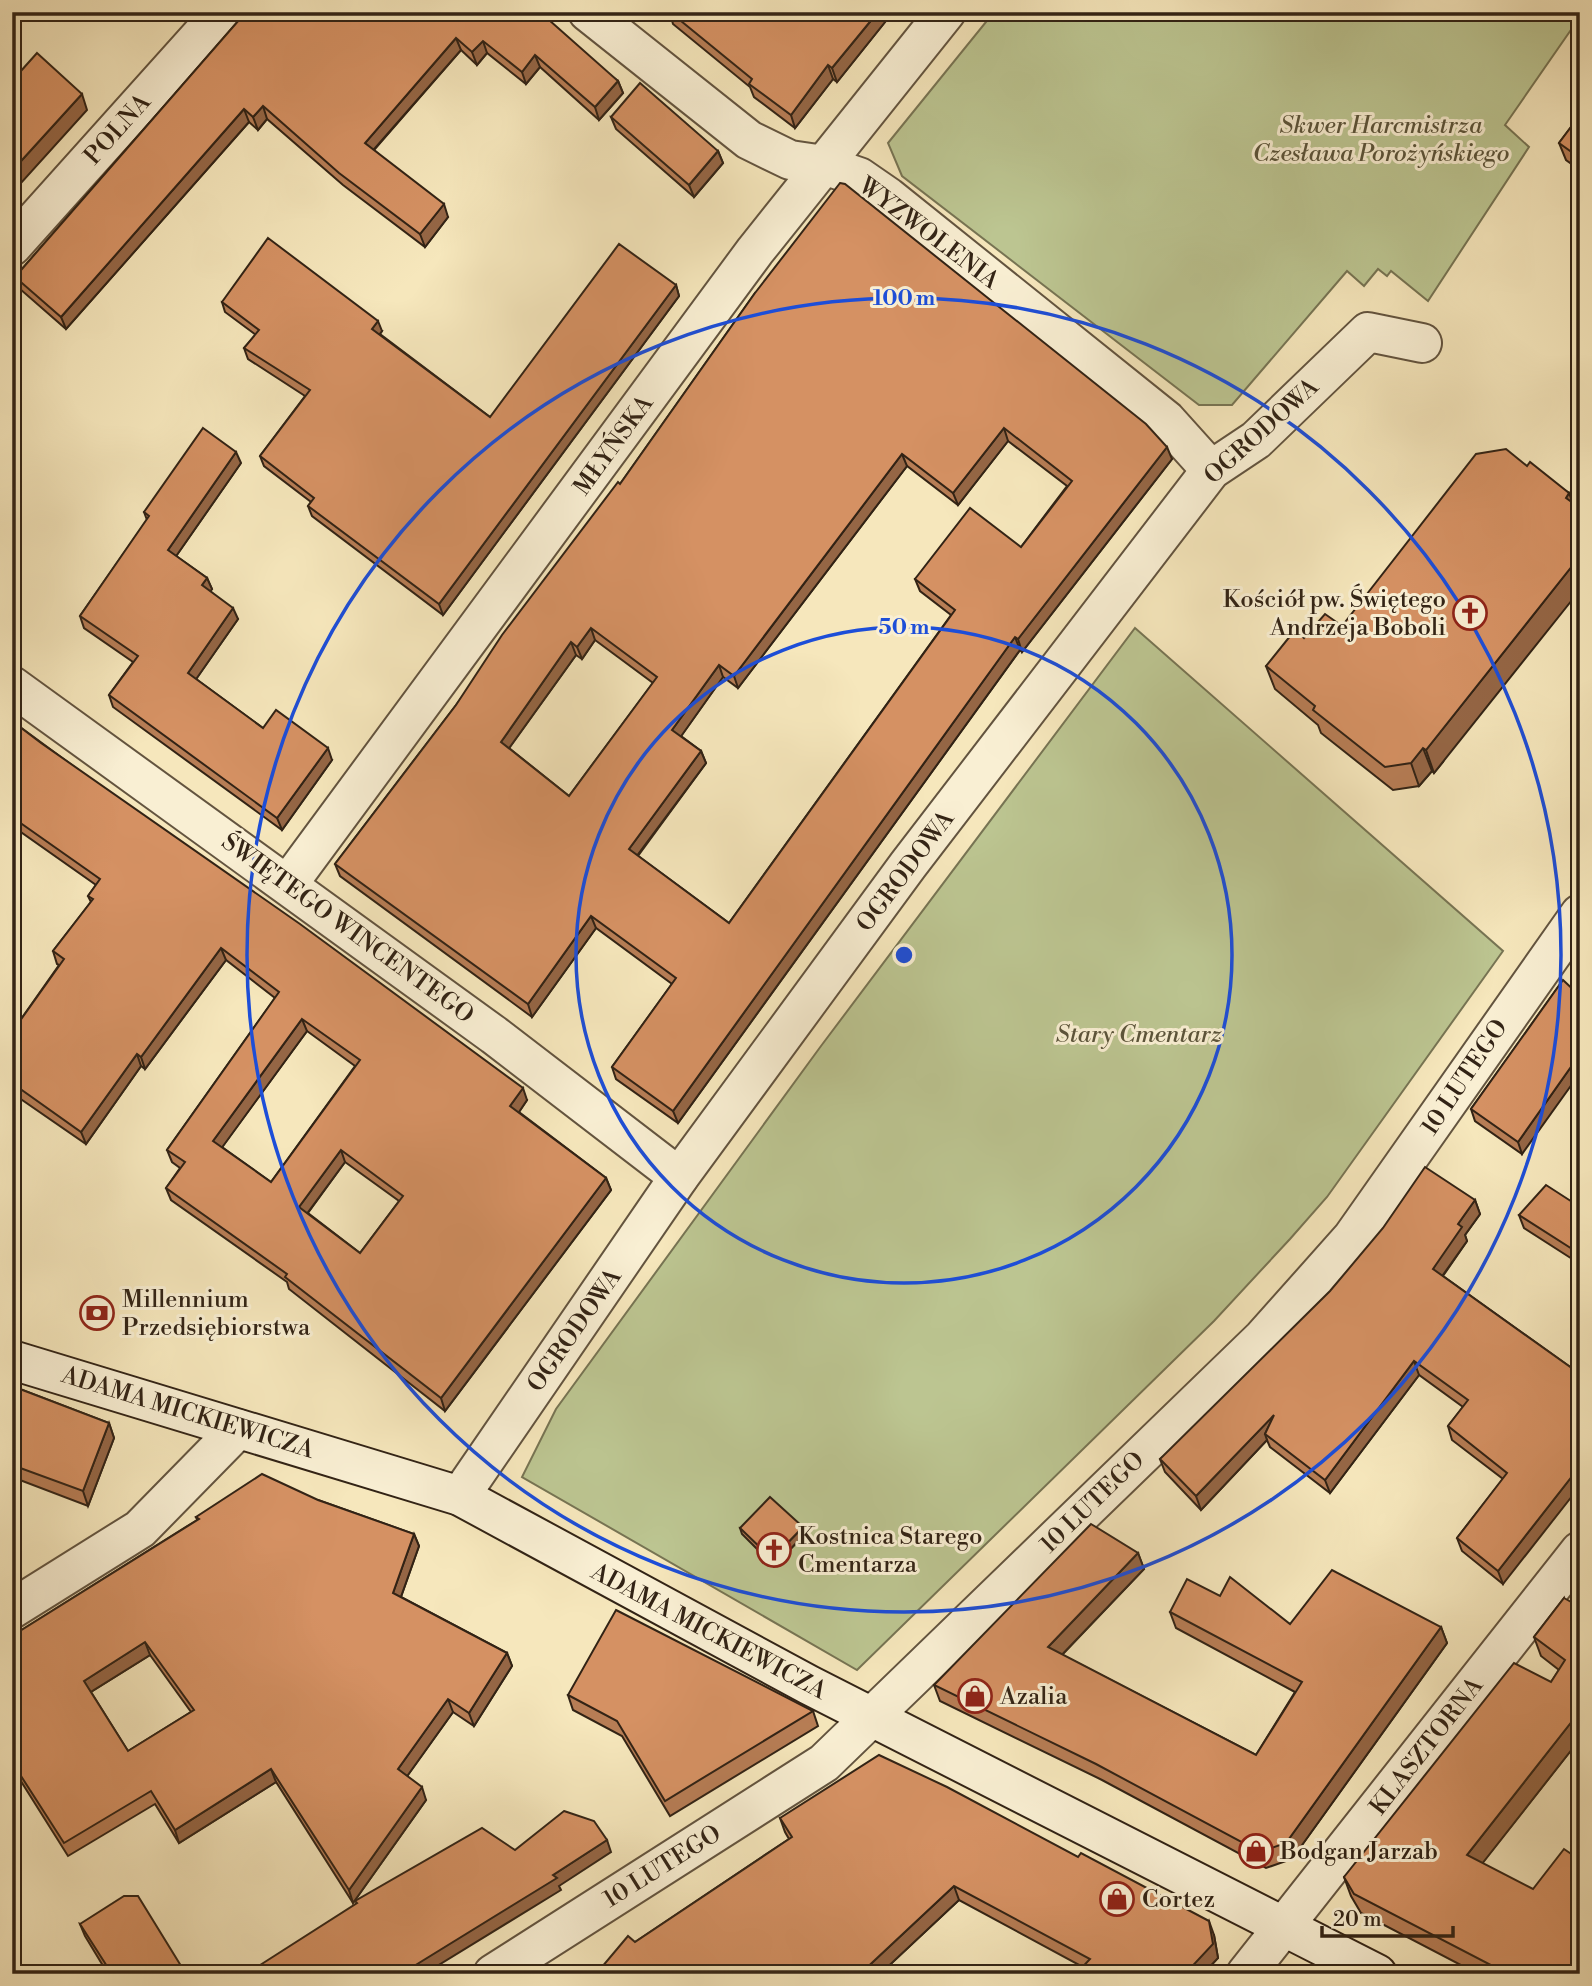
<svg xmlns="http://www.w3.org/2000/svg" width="1592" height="1986" font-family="'Libre Bodoni',serif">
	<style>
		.green { fill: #bcc591; stroke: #777453; stroke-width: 2 }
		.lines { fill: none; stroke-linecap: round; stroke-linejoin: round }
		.street-casing { stroke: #63543f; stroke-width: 42 }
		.secondary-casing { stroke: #322315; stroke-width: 42 }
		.street { stroke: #f9efd3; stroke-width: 38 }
		.secondary { stroke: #f9efd3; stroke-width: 38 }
		.wall { fill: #b77d55; stroke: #322315; stroke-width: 2; fill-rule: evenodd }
		.shaded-wall { fill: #956645; stroke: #322315; stroke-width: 2 }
		.building { fill: #d59163; stroke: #322315; stroke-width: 2; fill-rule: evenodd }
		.ring { fill: none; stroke: #1d4ed8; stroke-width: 3.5 }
		.labels { text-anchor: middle; stroke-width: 6; stroke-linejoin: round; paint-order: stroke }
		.park-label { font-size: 24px; font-style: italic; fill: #5b543a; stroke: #f9efd3 }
		.street-label { font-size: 24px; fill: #322315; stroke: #f9efd3 }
		.poi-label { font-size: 24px; fill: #322315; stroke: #f9efd3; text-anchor: start }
		.centre { fill: #1d4ed8; stroke: #f9efd3; stroke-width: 3.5 }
		.ring-label { font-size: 21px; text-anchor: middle; font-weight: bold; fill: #1d4ed8; stroke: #f9efd3; stroke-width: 6; stroke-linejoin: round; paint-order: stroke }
	</style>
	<rect width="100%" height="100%" fill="#f6e7bc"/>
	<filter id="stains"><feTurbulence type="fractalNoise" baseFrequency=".00286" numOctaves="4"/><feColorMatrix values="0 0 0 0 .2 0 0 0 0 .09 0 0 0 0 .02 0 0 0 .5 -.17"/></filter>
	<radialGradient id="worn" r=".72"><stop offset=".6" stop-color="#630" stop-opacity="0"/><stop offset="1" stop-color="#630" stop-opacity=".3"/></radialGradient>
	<g class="green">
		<path d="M994 12H1558L1575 24 1505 125 1529 147 1428 301 1391 271 1387 276 1378 269 1364 286 1347 271 1232 405H1199L902 176 888 143Z"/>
		<path d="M1135 628 1503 951 1327 1197 1290 1239 1214 1321 857 1670 522 1477 556 1409 821 1046Z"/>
	</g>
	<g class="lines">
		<g class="street-casing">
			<g id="street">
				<path d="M588 12 749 140 790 160 824 165 859 177 888 197 1166 420 1211 470"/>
				<path d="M12 246 222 12"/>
				<path d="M12 686 494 1035 679 1177"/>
				<path d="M288 884 755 251 946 12"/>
				<path d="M460 1496 679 1177 908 865 1211 470 1256 440 1368 332 1422 343"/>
				<path d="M12 1609 140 1529 238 1429"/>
				<path d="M493 1974 824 1763 1263 1338 1352 1238 1580 914"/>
				<path d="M1246 1974 1580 1551"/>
			</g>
		</g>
		<g class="secondary-casing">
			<path id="secondary" d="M12 1360 460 1496 809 1685 1377 1974"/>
		</g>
		<use href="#street" class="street"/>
		<use href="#secondary" class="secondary"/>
	</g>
	<g class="wall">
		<path d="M246 12H528L618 81 623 93 599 120 540 67 526 84 487 53 477 65 461 50 374 150 448 217 425 247 343 185 267 119 258 130 249 122 66 329 20 289 15 277Z"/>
		<path d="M665 12H893L837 82 833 79 795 128 754 97 750 87 673 24 671 17Z"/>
		<path d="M1580 115V170L1566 160 1559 143Z"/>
		<path d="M611 117 718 151 723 163 694 197 616 129Z"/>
		<path d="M676 285 679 296 443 615 312 516 308 506 311 502 264 466 260 456 305 396 248 359 244 348 256 335 225 312 222 302 382 331 380 334 490 417Z"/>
		<path d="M755 293 1172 459 1022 652 1020 650 678 1123 616 1079 612 1067 672 984 596 928 532 1017 340 876 335 864 456 705 620 484ZM1008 441 1067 486 1021 547 915 579 920 591 951 615 729 923 638 856 706 763 701 751 681 736 723 677 738 688 907 466 958 505ZM595 640 653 683 569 796 509 748 576 655 582 659Z"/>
		<path d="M241 463 176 556 207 578 212 589 210 591 238 619 196 679 263 728 332 760 282 830 113 707 109 695 133 662 84 628 80 616 147 520 144 512Z"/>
		<path d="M1527 466 1569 493 1573 503 1443 762 1434 773 1432 771 1419 786 1393 790 1321 733 1318 725 1275 689 1266 666 1304 638 1342 626Z"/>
		<path d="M12 721 527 1100 519 1112 606 1178 611 1190 445 1411 289 1289 287 1282 171 1200 166 1188 180 1168 172 1162 167 1150 275 998 226 960 145 1069 141 1066 86 1144 12 1093V1032L59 965 57 964 53 951 91 902 88 896 96 885 15 828 12 833ZM307 1031 355 1066 271 1182 222 1147ZM345 1162 399 1201 360 1253 308 1213Z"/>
		<path d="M1563 980 1522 1154 1475 1121 1471 1109Z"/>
		<path d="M1475 1200 1480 1214 1465 1235 1467 1241 1443 1276 1573 1369 1503 1584 1462 1551 1457 1538 1503 1479 1452 1440 1448 1426 1463 1407 1419 1375 1330 1493 1270 1447 1267 1440 1201 1510 1165 1472 1160 1459Z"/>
		<path d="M1580 1207V1264L1524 1228 1519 1215Z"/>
		<path d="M12 1386 109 1423 114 1438 88 1506 12 1477Z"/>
		<path d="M318 1500 414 1534 419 1546 401 1597 507 1653 512 1666 474 1726 453 1712 407 1776 426 1800 353 1903 276 1782 179 1843 155 1804 68 1856 12 1767V1636L197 1520 196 1517ZM150 1655 191 1712 128 1751 91 1692Z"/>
		<path d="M740 1528 805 1534 774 1566 742 1534Z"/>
		<path d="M1138 1553 1144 1569 1062 1655 1256 1755 1295 1692 1176 1628 1170 1612 1220 1596 1290 1624 1441 1627 1447 1643 1292 1859 1266 1868 1102 1780 940 1701 934 1685Z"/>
		<path d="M1564 1598 1580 1739 1482 1863 1580 1974H1478L1361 1913 1351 1896 1344 1877 1551 1682 1559 1670 1541 1656 1534 1637Z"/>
		<path d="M568 1695 813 1711 818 1726 670 1816 622 1736 573 1710Z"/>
		<path d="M780 1818 1214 1935 1218 1958 1203 1974H1076L1083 1967 959 1900 880 1974H596L635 1942 789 1839 785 1832Z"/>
		<path d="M80 1924 186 1974H108L85 1936Z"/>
	</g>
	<g class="shaded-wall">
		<path d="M878 12H893L837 82 832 68Z"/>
		<path d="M456 38 461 50 369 155 365 143Z"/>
		<path d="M483 41 487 53 477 65 472 52Z"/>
		<path d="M535 55 540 67 526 84 522 72Z"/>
		<path d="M828 65 833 79 795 128 791 115Z"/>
		<path d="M618 81 623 93 599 120 595 107Z"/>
		<path d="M82 94 87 110 12 193V171Z"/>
		<path d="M263 106 267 119 258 130 253 117Z"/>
		<path d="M244 109 249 122 66 329 61 317Z"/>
		<path d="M718 151 723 163 694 197 689 185Z"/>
		<path d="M444 204 448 217 425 247 420 234Z"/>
		<path d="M676 285 679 296 443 615 439 604Z"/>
		<path d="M378 321 382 331 376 339 372 329Z"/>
		<path d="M1004 428 1008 441 958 505 953 493Z"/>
		<path d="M1167 447 1172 459 1022 652 1018 639Z"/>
		<path d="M236 452 241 463 172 562 168 550Z"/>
		<path d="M902 454 907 466 738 688 734 676Z"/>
		<path d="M1569 493 1578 516 1566 498Z"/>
		<path d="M1580 556V590L1434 773 1426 750Z"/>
		<path d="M207 578 212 589 206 597 202 585Z"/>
		<path d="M233 608 238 619 192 685 188 673Z"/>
		<path d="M591 628 595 640 582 659 577 647Z"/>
		<path d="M1015 637 1020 650 678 1123 673 1111Z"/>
		<path d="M571 642 576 655 505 754 501 742Z"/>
		<path d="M719 665 723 677 677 742 672 730Z"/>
		<path d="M328 748 332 760 282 830 277 818Z"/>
		<path d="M1423 748 1432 771 1419 786 1411 763Z"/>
		<path d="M701 751 706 763 633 861 629 849Z"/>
		<path d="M12 820 15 828 12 833Z"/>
		<path d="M591 916 596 928 532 1017 528 1004Z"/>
		<path d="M221 948 226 960 145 1069 141 1057Z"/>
		<path d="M302 1019 307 1031 218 1153 213 1141Z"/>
		<path d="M137 1054 141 1066 86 1144 81 1132Z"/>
		<path d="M1580 1054V1073L1522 1154 1518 1142Z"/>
		<path d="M523 1088 527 1100 515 1118 510 1106Z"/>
		<path d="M341 1150 345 1162 303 1219 299 1207Z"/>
		<path d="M606 1178 611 1190 445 1411 441 1398Z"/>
		<path d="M1475 1200 1480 1214 1465 1235 1467 1241 1438 1282 1433 1269 1458 1224Z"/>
		<path d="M1414 1361 1419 1375 1330 1493 1325 1480Z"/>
		<path d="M1274 1415 1265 1434 1267 1440 1201 1510 1196 1496Z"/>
		<path d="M109 1423 114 1438 88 1506 83 1491Z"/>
		<path d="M1580 1466V1486L1503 1584 1498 1571Z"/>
		<path d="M803 1527 805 1534 774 1566 772 1559Z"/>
		<path d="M414 1534 419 1546 398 1605 393 1593Z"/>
		<path d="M1138 1553 1144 1569 1054 1663 1048 1647Z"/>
		<path d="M1441 1627 1447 1643 1292 1859 1286 1843Z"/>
		<path d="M145 1642 150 1655 89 1693 84 1681Z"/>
		<path d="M507 1653 512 1666 474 1726 469 1713Z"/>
		<path d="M448 1699 453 1712 403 1782 398 1769Z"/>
		<path d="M1580 1711V1739L1474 1874 1467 1855Z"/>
		<path d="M271 1769 276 1782 179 1843 175 1830Z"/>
		<path d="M422 1787 426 1800 353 1903 349 1890Z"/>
		<path d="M607 1840 611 1852 559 1886 561 1890 424 1974H401Z"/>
		<path d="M954 1886 959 1900 880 1974H860Z"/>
		<path d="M12 1902 18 1914 12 1919Z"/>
		<path d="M1209 1921 1214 1935 1218 1958 1203 1974H1185Z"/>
	</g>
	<g class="building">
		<path d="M246 12H528L533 17 537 12H540L618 81 595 107 535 55 522 72 483 41 472 52 456 38 365 143 444 204 420 234 339 173 263 106 253 117 244 109 61 317 15 277Z"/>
		<path d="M670 12H878L832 68 828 65 791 115 749 84 752 79Z"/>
		<path d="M37 53 82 94 12 171V81Z"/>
		<path d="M640 83 718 151 689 185 611 117Z"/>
		<path d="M1580 115V158L1559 143Z"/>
		<path d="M840 183 845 184 1146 424 1167 447 1018 639 1015 637 673 1111 612 1067 676 978 591 916 528 1004 335 864 456 705 502 635 618 482 620 484 755 293ZM1004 428 1072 481 1021 547 970 508 915 579 955 610 729 923 629 849 701 751 672 730 719 665 734 676 902 454 953 493ZM591 628 657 677 569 796 501 742 571 642 577 647Z"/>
		<path d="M268 238 378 321 372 329 490 417 619 244 676 285 439 604 308 506 314 498 260 456 310 390 244 348 259 330 222 302Z"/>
		<path d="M203 428 236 452 168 550 207 578 202 585 233 608 188 673 263 728 276 710 328 748 277 818 109 695 138 656 80 616 149 516 144 512Z"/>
		<path d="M1506 449 1527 466 1530 462 1569 493 1566 498 1580 508V556L1426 750 1423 748 1411 763 1385 767 1313 710 1315 706 1266 666 1295 630 1304 638 1325 614 1342 626 1476 454Z"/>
		<path d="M12 721 41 743 300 924 523 1088 510 1106 606 1178 441 1398 285 1277 287 1274 166 1188 185 1162 167 1150 279 992 221 948 141 1057 137 1054 81 1132 12 1083V1032L64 959 53 951 93 899 88 896 100 879 12 817ZM302 1019 360 1060 271 1182 213 1141ZM341 1150 403 1196 360 1253 299 1207Z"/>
		<path d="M1563 980 1580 996V1054L1518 1142 1471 1109Z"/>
		<path d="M1425 1167 1475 1200 1458 1224 1462 1227 1433 1269 1573 1369 1580 1361V1466L1498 1571 1457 1538 1507 1473 1448 1426 1468 1400 1414 1361 1325 1480 1265 1434 1274 1415 1196 1496 1160 1459 1330 1291 1383 1228Z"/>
		<path d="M1546 1185 1580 1207V1254L1519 1215Z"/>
		<path d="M12 1386 109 1423 83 1491 12 1465Z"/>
		<path d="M262 1474 318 1500 414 1534 393 1593 507 1653 469 1713 448 1699 398 1769 422 1787 349 1890 271 1769 175 1830 151 1791 64 1843 12 1762V1636L199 1519 196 1517ZM145 1642 194 1710 128 1751 84 1681Z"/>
		<path d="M770 1497 803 1527 772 1559 740 1528Z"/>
		<path d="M1091 1524 1138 1553 1048 1647 1256 1755 1302 1682 1170 1612 1187 1579 1220 1596 1230 1577 1290 1624 1332 1570 1441 1627 1286 1843 1260 1852 1096 1764 934 1685Z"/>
		<path d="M1564 1598 1580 1607V1711L1467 1855 1533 1889 1564 1849 1580 1860V1974H1508L1354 1894 1344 1877 1514 1663 1551 1682 1565 1660 1534 1637Z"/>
		<path d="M616 1610 813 1711 665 1801 617 1721 568 1695Z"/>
		<path d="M879 1755 947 1787 1078 1857 1081 1853 1209 1921 1213 1944 1185 1974H1076L1090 1959 954 1886 860 1974H596L628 1936 635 1942 792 1837 780 1818Z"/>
		<path d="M564 1811 594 1821 607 1840 553 1875 557 1878 401 1974H261L257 1967 357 1903 355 1901 482 1828 515 1850Z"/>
		<path d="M124 1896H138L186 1974H112L80 1924Z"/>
		<path d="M1312 1971 1318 1974H1298Z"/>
	</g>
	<g class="ring">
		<circle cx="904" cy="955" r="328"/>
		<circle cx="904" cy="955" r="657"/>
	</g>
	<defs>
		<g id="church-ring" transform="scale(1.75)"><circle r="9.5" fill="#f9efd3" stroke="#8f2418" stroke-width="1.5"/><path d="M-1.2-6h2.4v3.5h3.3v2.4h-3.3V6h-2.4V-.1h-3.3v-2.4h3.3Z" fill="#8f2418"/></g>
		<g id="bank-ring" transform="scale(1.75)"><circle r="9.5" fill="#f9efd3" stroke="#8f2418" stroke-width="1.5"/><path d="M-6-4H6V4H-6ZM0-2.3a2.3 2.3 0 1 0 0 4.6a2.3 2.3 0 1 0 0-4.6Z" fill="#8f2418"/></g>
		<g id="shop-ring" transform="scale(1.75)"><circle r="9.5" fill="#f9efd3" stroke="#8f2418" stroke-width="1.5"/><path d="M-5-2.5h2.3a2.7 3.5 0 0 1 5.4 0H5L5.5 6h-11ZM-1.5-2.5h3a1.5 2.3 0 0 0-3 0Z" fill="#8f2418"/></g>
	</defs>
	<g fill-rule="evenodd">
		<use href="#church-ring" x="1470" y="613"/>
		<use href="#bank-ring" x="97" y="1313"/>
		<use href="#church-ring" x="774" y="1550"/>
		<use href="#shop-ring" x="975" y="1696"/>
		<use href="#shop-ring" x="1256" y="1851"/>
		<use href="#shop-ring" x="1117" y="1899"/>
	</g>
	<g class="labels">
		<g class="park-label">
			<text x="1381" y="133">Skwer Harcmistrza<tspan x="1381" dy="28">Czesława Porożyńskiego</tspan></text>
			<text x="1139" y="1042">Stary Cmentarz</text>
		</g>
		<g class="street-label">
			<text transform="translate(117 129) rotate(-48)" y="8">POLNA</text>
			<text transform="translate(929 233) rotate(37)" y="8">WYZWOLENIA</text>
			<text transform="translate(1261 431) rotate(-42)" y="8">OGRODOWA</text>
			<text transform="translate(613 445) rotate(-54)" y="8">MŁYŃSKA</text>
			<text transform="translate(905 871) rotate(-53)" y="8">OGRODOWA</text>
			<text transform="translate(348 928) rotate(36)" y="8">ŚWIĘTEGO WINCENTEGO</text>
			<text transform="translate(1464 1077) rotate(-56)" y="8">10 LUTEGO</text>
			<text transform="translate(574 1330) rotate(-55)" y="8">OGRODOWA</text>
			<text transform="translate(188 1412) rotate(17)" y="8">ADAMA MICKIEWICZA</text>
			<text transform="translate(1092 1502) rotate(-44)" y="8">10 LUTEGO</text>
			<text transform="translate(709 1631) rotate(28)" y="8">ADAMA MICKIEWICZA</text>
			<text transform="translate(1426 1746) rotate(-52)" y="8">KLASZTORNA</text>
			<text transform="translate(662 1866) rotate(-32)" y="8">10 LUTEGO</text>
		</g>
		<g class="poi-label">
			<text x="1446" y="607" text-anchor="end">Kościół pw. Świętego<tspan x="1446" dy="28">Andrzeja Boboli</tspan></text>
			<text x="122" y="1307">Millennium<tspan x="122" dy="28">Przedsiębiorstwa</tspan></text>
			<text x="798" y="1544">Kostnica Starego<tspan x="798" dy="28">Cmentarza</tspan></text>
			<text x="1000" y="1704">Azalia</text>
			<text x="1280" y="1859">Bodgan Jarzab</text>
			<text x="1142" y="1907">Cortez</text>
		</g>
	</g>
	<circle cx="904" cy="955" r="10" class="centre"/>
	<g class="ring-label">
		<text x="904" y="305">100 m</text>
		<text x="904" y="634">50 m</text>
	</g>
	<rect width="1592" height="1986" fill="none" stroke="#f6e7bc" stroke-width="42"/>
	<rect x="14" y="14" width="1564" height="1958" fill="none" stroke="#322315" stroke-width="3.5"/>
	<rect x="21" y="21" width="1550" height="1944" fill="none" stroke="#322315" stroke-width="2"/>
	<path d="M1322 1926v10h131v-10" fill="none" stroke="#322315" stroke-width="3.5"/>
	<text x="1333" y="1926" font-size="21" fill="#322315" stroke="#f9efd3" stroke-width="5" paint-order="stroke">20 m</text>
	<rect width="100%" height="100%" filter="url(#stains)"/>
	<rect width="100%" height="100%" fill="url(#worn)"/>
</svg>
